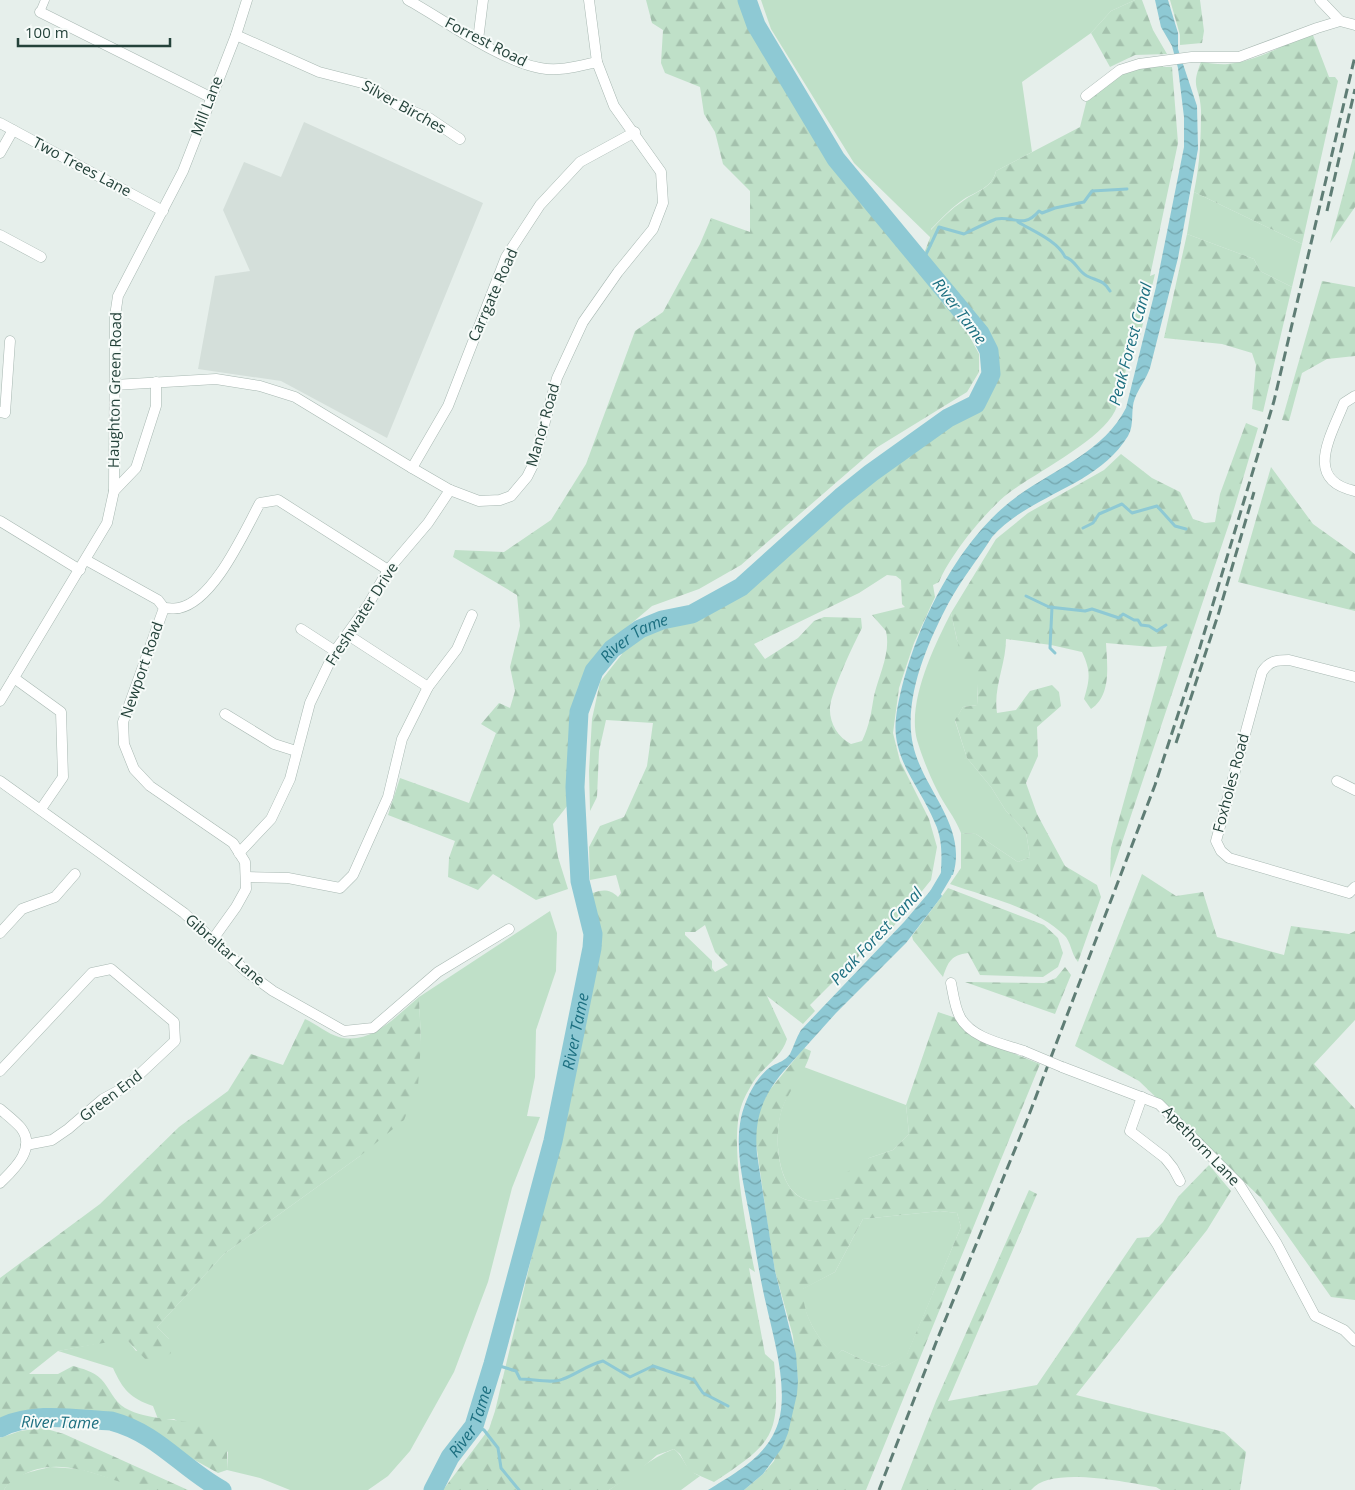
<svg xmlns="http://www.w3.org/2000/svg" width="1355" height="1490" font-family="'Open Sans',sans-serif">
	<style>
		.built { fill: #d4dfda }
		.grass { fill: #bfe0c8 }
		.forest { fill: url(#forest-firs); fill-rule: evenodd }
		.water { fill: url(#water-waves) }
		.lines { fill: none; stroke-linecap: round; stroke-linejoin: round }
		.stream { stroke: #8ec9d4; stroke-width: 3 }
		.canal { stroke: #8ec9d4; stroke-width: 11 }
		.river { stroke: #8ec9d4; stroke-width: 19 }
		.pedestrian-casing { stroke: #a8b8b2; stroke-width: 9 }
		.minor-casing { stroke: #a8b8b2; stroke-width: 11 }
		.pedestrian { stroke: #fff; stroke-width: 8 }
		.minor { stroke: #fff; stroke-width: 10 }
		.rail { stroke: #5f7d75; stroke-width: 3; stroke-dasharray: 10 5; stroke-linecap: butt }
		.minor-bridge-casing { stroke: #a8b8b2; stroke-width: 11; stroke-linecap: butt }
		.minor-bridge { stroke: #fff; stroke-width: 10 }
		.labels { text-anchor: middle; stroke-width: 4; stroke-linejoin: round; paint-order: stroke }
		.street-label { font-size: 15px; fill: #24423a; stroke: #f7fbf9 }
		.water-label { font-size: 16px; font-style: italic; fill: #1c6f80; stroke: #f7fbf9 }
	</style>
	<defs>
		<pattern id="forest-firs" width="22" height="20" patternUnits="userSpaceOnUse" patternTransform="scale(1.25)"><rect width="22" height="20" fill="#bfe0c8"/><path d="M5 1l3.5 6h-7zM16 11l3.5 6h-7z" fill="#a4c1ad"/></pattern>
		<pattern id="water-waves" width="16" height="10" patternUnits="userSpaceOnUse" patternTransform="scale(1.25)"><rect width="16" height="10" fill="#8ec9d4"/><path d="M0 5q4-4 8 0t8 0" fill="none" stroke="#74a5ad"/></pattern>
	</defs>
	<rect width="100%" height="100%" fill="#e6efeb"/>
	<path class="built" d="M304 122 483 203 387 438 281 381 198 369 215 276 250 271 223 210 244 162 281 177Z"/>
	<g class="grass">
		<path d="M761 0H1135L1111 11 1091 33 1022 82 1032 152 996 171C992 188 977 191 964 199 952 207 941 219 931 229V238L854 163 771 29Z"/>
		<path d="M1194 192 1302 244 1292 287 1260 271 1254 259 1187 234Z"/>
		<path d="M951 613 957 640 978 680 977 705 963 707 955 721 967 758 991 787 1006 811 1026 832 1030 857 1018 862 976 834 961 833C955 817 944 805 937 790 929 774 922 757 917 740 907 702 934 646 951 613Z"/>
		<path d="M550 911 557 933 556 971 536 1030 535 1077 527 1116 540 1117 512 1188 488 1282 454 1372 410 1451 388 1476 368 1490H290L260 1478 227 1470 228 1452 174 1419H158L153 1406C130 1398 123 1390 113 1368L58 1351 126 1338 136 1351 169 1339 157 1327 224 1254 360 1156 421 1042 419 997Z"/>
		<path d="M804 1067 906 1105 909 1134 893 1150 869 1158 840 1198C829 1200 813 1204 802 1198 777 1186 774 1136 781 1112 786 1096 795 1082 804 1067Z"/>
		<path d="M940 1211 957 1213 961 1227 907 1355 884 1367 867 1362 842 1350 836 1357C818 1340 802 1314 802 1289L835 1272 863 1219Z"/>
		<path d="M674 1449C687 1460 683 1469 700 1476L681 1490H609C631 1476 650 1458 674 1449Z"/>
		<path d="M50 1467 80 1469 150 1490H4C12 1474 35 1471 50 1467Z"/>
	</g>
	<g class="forest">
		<path d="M646 0H747C753 24 767 44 779 65 805 110 831 153 864 193L857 196 965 328 979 354V372L967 392 876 448 741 565 699 589 652 606 600 650 605 657 586 688 579 712 575 796 553 824 558 857 568 889 536 900 493 874 478 890 448 877 449 858 455 841 388 815 400 778 469 803 496 733 481 724 499 703 510 708 515 691 510 667 520 626 517 595 453 557 455 550 504 552 551 520 586 464 635 331 663 312 700 244 711 218 750 232V191L723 164 715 132 704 114 700 87 665 73 661 63 663 30 652 23Z"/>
		<path d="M1135 0H1142L1153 30 1167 54 1135 55 1110 67 1091 33 1111 11Z"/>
		<path d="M1170 0H1200L1204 31 1202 43 1180 45V35Z"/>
		<path d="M1311 30 1329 77H1335L1338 81 1302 244 1194 192C1200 164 1201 138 1201 110 1200 86 1190 89 1201 62 1210 63 1220 65 1228 64 1254 62 1289 44 1311 30Z"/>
		<path d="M1162 62 1163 67H1172L1178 143 1150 276 1155 274 1138 344H1131C1127 362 1122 396 1115 411 1100 441 1037 472 1010 492 987 509 950 555 939 582L933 585 935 597 914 643 899 688 893 733 900 761 929 819 937 847 931 880 885 937 881 934 810 1005 815 1011 803 1024 767 996 787 1039C782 1056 767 1064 756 1078 751 1085 745 1096 742 1104 728 1141 747 1232 755 1272L749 1268 765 1354 774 1362C781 1436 773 1443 714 1482L689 1471 680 1454 674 1449 657 1455 636 1473 609 1490H443L489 1429 495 1411 575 1074 567 1073 592 948 593 934 583 897C597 891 607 886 618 897L621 893 616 875 590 880 589 847 600 826 624 817 647 766 653 723 606 720 599 751 597 797 590 811 589 771 592 719 600 682 622 654 612 649 640 629 662 620 692 613 741 587 841 497 871 473 948 418 976 404 990 379 989 351 980 333 921 261 930 238 931 230C941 219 951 209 963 201 976 191 992 189 996 171L1080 127 1088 95 1114 74ZM887 575 896 576 901 580 902 604 905 607 872 615 886 631C891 653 879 674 874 696 871 713 870 724 862 741L851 744C838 737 829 723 830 707 832 690 854 643 862 628L861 618 824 617 814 621 798 638 765 659 754 644 859 593ZM705 925 715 952 728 965 715 972 712 968V961L685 935V932H695Z"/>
		<path d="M1355 150V207L1330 243Z"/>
		<path d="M1187 234 1254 259 1260 271 1292 287 1263 412 1252 409 1256 365 1252 353 1222 344 1164 338Z"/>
		<path d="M1322 281 1355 287V356L1327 359 1302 373 1289 421 1282 420Z"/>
		<path d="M1246 423 1258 428 1234 509 1110 878 1111 848 1167 646 1151 647 1106 643C1107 665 1112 695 1091 709L1084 699C1090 679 1091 671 1082 652L1051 645 1006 639C1006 664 993 688 997 713L1016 710 1030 691 1052 685 1059 692 1061 706 1037 727 1038 756 1026 783 1037 814 1065 866 1097 885 1101 897 1078 962C1071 954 1071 941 1064 935 1037 908 986 897 950 884L961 868V833L976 834 1018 862 1030 857 1026 832 1006 811 991 787 967 758 955 720 963 707 977 705C978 687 980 676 963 666L951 613 996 539 1028 513 1104 470 1121 454 1152 478 1180 492 1193 519 1205 523 1215 522 1220 494Z"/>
		<path d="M1271 467 1313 524 1355 554V611L1238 582Z"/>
		<path d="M1142 874 1176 896 1203 892 1217 937 1284 955 1291 926 1349 934 1355 931V1020L1314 1064 1355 1109V1300L1331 1297 1261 1198 1139 1081 1075 1046Z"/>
		<path d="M948 888 1044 925 1058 938 1063 953 1058 967 1043 977 980 975 968 953C951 955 948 962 943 977L913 940 912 936Z"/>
		<path d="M1065 967 1071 975 1055 1014 965 982 1044 983 1056 978Z"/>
		<path d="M419 997 421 1042 418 1086 404 1120 360 1156 224 1254 157 1327 169 1339 171 1353 157 1363 147 1361 126 1339 58 1351 29 1374H58L73 1366C83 1369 93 1371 101 1379 109 1387 114 1402 125 1408 149 1421 174 1417 199 1425 210 1429 219 1438 227 1445V1470L218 1473C209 1468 200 1463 191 1458 173 1446 157 1430 136 1423 109 1412 26 1409 0 1421V1278L100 1204 179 1127 228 1091 251 1054 283 1065 305 1019C316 1024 328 1034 339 1037 371 1046 397 1015 419 997Z"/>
		<path d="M938 1012 956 1018 987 1043 1040 1064 866 1490H744L763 1474 774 1461 798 1381 793 1336 775 1271 769 1234 755 1136 758 1113 768 1092 804 1048 811 1051C806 1073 787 1091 781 1113 774 1137 777 1186 802 1198 813 1204 829 1200 840 1198L844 1174 869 1158 893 1150 909 1134 906 1105ZM940 1211 957 1213 961 1227 907 1354 884 1367 867 1362 842 1350 836 1356C818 1340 802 1314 803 1289L835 1272 863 1219Z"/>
		<path d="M1209 1165 1231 1191 1207 1230 1076 1395 1224 1432 1246 1452 1240 1490H1161L1156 1487C1127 1483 1051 1465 1031 1490H901L936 1401 1029 1190 1037 1194 948 1401 1037 1385 1137 1238 1149 1237 1163 1222 1178 1197Z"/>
		<path d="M43 1428 64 1434 188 1490C176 1490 161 1490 149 1490 107 1482 60 1450 18 1478 12 1481 7 1484 4 1490H0V1438L20 1431Z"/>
	</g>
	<g class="water">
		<path d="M1155 0H1168L1178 33V49L1197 106 1198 149 1178 258 1150 368C1146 379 1139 388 1135 398 1130 410 1135 424 1128 436 1097 487 1030 494 992 537 978 559 961 580 948 604 927 644 903 699 913 745 923 790 968 826 953 875H946L941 871C942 854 942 838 935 823 921 788 891 759 896 718 907 641 955 540 1019 495 1057 468 1104 451 1126 408L1156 287 1184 147V117L1178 68 1172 46 1161 27Z"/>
		<path d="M931 890 939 891 942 896 906 943 836 1013 783 1072C761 1098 754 1121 757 1154L775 1271 796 1354 798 1381 797 1394 788 1433 782 1448 763 1474 744 1490H708C733 1474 762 1460 775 1431 791 1398 775 1343 767 1308 760 1280 756 1251 751 1223 745 1189 734 1152 741 1118 745 1100 756 1076 772 1066 779 1062 785 1061 790 1054 794 1046 796 1038 801 1030L904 922Z"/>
	</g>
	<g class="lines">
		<g class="stream">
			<path d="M1018 222C1033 231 1058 241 1065 257 1076 260 1077 271 1087 276 1097 281 1104 280 1110 291"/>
			<path d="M922 263 939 227 964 234C974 229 986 223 996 219 1013 215 1023 230 1039 211L1042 213 1055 208 1084 202 1092 191 1127 189"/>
			<path d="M1083 528 1093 523 1099 514 1122 504 1132 513 1157 506 1175 526 1186 529"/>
			<path d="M1026 596 1049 607 1085 611 1092 609 1119 618 1123 614 1134 620H1138L1141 625 1149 626 1157 631 1166 625"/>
			<path d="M1052 607 1050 648 1055 653"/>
			<path d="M493 1364 516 1371 520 1379C533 1379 553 1384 563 1379 577 1374 587 1365 603 1361L630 1377 653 1366 694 1380 703 1393 728 1406"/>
			<path d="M474 1426 484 1430 498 1448 501 1468 519 1490"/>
		</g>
		<path class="canal" d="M930 902 946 875 949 861"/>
		<g class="river">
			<path d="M0 1428C33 1411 75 1419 111 1421 159 1434 180 1467 222 1490"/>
			<path id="s1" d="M433 1490 450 1457 474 1426 493 1364 553 1141 592 948 593 934 580 881 575 787 579 712 594 671 612 649 640 629 662 620 692 614 741 587 841 497 871 473 948 418 976 404 991 374 989 351 980 333 836 159 756 25 747 0"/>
		</g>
		<g class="pedestrian-casing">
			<path id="pedestrian" d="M40 12 45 0"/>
		</g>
		<g class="minor-casing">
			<g id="minor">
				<path d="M408 0C444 20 501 61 540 68 559 72 579 66 597 62"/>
				<path d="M1320 0 1340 21"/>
				<path d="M40 12 210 97"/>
				<path d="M236 35 319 72 366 84 397 105 429 118 460 139"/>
				<path d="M478 40 483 0"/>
				<path d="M1086 96 1120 70 1139 64 1192 57H1239L1317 28 1340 21 1355 25"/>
				<path d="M0 123 163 211"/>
				<path d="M0 153 13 130"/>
				<path d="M0 235 41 257"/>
				<path d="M114 385 216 379 260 386 295 397 412 468 450 490 479 501 500 500 511 496 527 477 533 465 557 378 583 322 618 272 653 229 663 203 661 172 614 106 597 62 589 0"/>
				<path d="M1355 396 1344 403C1331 436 1303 480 1355 491"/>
				<path d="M0 412 5 413 10 341"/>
				<path d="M412 468 448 406 506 257 540 205 580 162 635 132"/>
				<path d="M114 491 136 468 156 406V382"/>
				<path d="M0 521 80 570"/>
				<path d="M86 560 158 600 164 608 123 722 124 744 134 769 150 786 233 843 245 862 246 889 236 907 213 939"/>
				<path d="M164 608C169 608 174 609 179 608 214 601 244 532 260 503L278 500 388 570"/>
				<path d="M301 629 335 651"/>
				<path d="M348 635 428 687"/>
				<path d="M1355 677 1289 660C1276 660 1269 661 1262 672L1216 841 1221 851 1229 858 1349 893 1355 887"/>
				<path d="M14 678 61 712 63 777 41 809"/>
				<path d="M0 701 107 523 114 491 115 316 118 296 183 171 236 35 247 0"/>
				<path d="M225 714 274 744 296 751"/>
				<path d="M0 781 184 913 247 972 273 991 344 1031 373 1028 438 972 509 929"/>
				<path d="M1337 781 1355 790"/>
				<path d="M239 853 271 819 290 779 310 703 335 651 368 605 388 570 428 523 450 490"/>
				<path d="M246 877 288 878 340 888 353 875 388 797 402 739 428 687 457 649 472 615"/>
				<path d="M0 933 22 909 55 897 75 874"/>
				<path d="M951 983C953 993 955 1008 960 1017 971 1038 1003 1044 1024 1051"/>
				<path d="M1062 1067 1159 1104 1239 1184 1277 1244 1315 1316 1344 1330 1355 1341"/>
				<path d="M0 1071 92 973 111 969 174 1022 175 1041 127 1086 103 1099 68 1129 52 1140 26 1145"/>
				<path d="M1142 1097 1130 1131 1165 1158 1173 1168 1180 1181"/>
				<path d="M0 1109C7 1115 15 1121 21 1128 37 1149 13 1170 0 1183"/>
			</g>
		</g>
		<use href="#pedestrian" class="pedestrian"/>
		<use href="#minor" class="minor"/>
		<g class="rail">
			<path d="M1327 211 1355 89"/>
			<path d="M1176 743 1219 612 1254 492"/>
			<path d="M879 1490 937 1340 1027 1120 1155 785 1200 647 1274 401 1355 56"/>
		</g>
		<g class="minor-bridge-casing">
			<path id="minor-bridge" d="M1024 1051 1062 1067"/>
		</g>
		<use href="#minor-bridge" class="minor-bridge"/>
	</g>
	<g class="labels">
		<g class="street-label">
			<text transform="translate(486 42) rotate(27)" y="5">Forrest Road</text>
			<text transform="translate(207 106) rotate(-69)" y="5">Mill Lane</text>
			<text transform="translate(404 107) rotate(29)" y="5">Silver Birches</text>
			<text transform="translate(82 167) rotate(28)" y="5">Two Trees Lane</text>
			<text transform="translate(493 295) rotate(-66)" y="5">Carrgate Road</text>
			<text transform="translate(115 390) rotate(-89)" y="5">Haughton Green Road</text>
			<text transform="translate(543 425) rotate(-74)" y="5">Manor Road</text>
			<text transform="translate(362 614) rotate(-57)" y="5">Freshwater Drive</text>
			<text transform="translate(142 670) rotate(-71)" y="5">Newport Road</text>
			<text transform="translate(1231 783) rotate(-75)" y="5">Foxholes Road</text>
			<text transform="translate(225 950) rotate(41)" y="5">Gibraltar Lane</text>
			<text transform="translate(111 1096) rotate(-37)" y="5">Green End</text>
			<text transform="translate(1201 1146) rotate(46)" y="5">Apethorn Lane</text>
		</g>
		<g class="water-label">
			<text transform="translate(960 311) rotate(53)" y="6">River Tame</text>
			<text transform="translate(1130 344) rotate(-75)" y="6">Peak Forest Canal</text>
			<text dy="6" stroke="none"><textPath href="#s1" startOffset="904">River Tame</textPath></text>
			<text transform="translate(876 936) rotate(-47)" y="6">Peak Forest Canal</text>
			<text dy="6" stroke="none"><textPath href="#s1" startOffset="484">River Tame</textPath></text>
			<text dy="6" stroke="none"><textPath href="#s1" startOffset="79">River Tame</textPath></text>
			<text transform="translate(60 1422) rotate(1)" y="6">River Tame</text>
		</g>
	</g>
	<path d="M18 38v8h152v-8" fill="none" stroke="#24423a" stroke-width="2.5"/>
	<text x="25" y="38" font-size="15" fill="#24423a" stroke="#f7fbf9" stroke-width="4" paint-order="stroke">100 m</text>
</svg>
